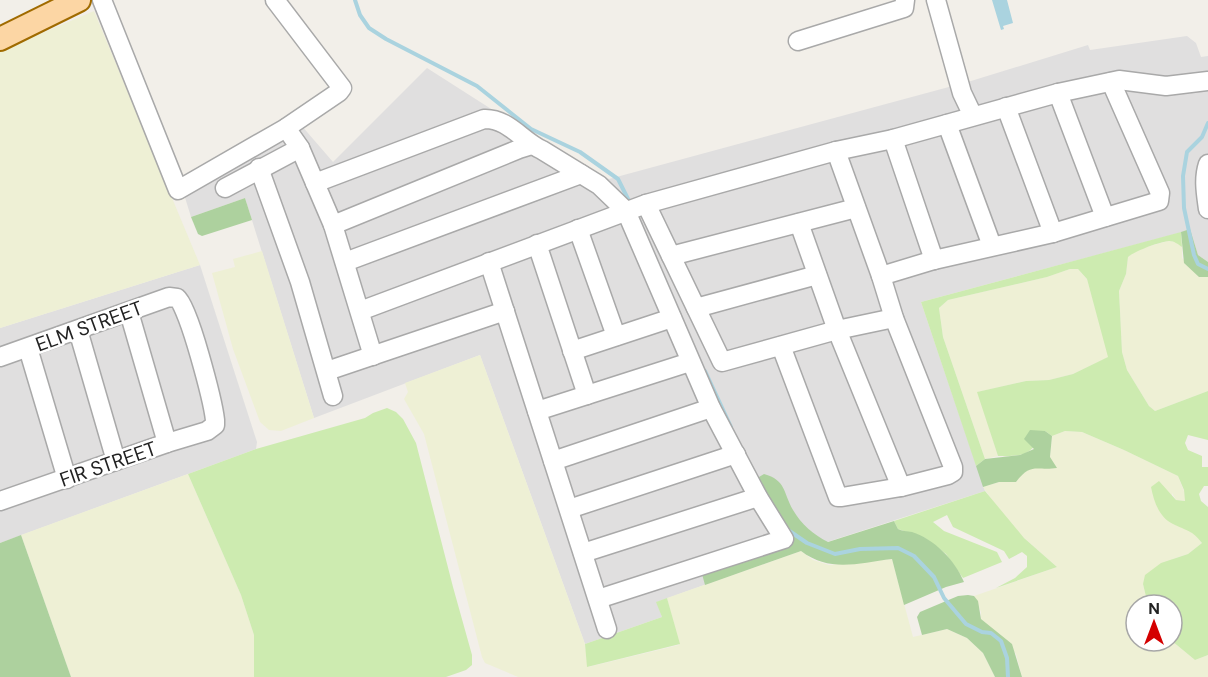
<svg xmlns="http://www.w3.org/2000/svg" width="1208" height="677" font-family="'DM Sans',sans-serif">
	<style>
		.residential { fill: #e0dfdf }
		.farmland { fill: #eef0d5 }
		.grass { fill: #cdebb0 }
		.forest { fill: #add19e }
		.water { fill: #aad3df }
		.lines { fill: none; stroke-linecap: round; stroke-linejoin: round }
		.stream { stroke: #aad3df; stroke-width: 4 }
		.minor-casing { stroke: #a9a9a9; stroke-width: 21 }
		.major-casing { stroke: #a06b00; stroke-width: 26 }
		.minor { stroke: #fff; stroke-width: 18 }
		.major { stroke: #fcd6a4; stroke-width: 22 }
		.labels { text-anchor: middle; stroke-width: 5; stroke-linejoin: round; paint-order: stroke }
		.street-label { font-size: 20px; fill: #222; stroke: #fff }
	</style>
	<rect width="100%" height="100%" fill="#f2efe9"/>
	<g class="residential">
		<path d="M1187 36 1196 43 1201 57 1208 56V262L1198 255 1190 230 921 302 985 491 790 554 657 602 662 617 585 644 480 355 314 418 245 198 191 217 183 191 301 125 333 162 427 68 518 126 609 179 971 81 1088 45 1090 50Z"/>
		<path d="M200 265 257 442 256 449 0 543V328Z"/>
	</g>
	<g class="farmland">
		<path d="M94 11 200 265 0 328V51Z"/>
		<path d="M1168 241 1176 242 1182 247V258L1199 277H1208V391L1155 411 1149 406 1127 370 1122 352 1119 291 1126 274 1128 257 1136 250Z"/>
		<path d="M262 251 314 418 281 431 269 430 260 422 233 349 212 273 235 267 233 259Z"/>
		<path d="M1070 269H1078L1087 279 1109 357 1073 374 1049 380 1026 381 978 392 998 456 985 459 943 337 939 308 948 300 1047 277Z"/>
		<path d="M480 355 585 644 588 667 679 645 667 598 801 551 813 560 829 565 892 559 913 637 947 629 967 638 983 653 995 677H518L485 663 482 657 424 434 404 399 408 392 405 383Z"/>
		<path d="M1065 431 1082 432 1124 450 1178 476 1184 491 1186 501 1176 500 1172 493 1173 524 1187 529 1196 535 1202 543 1188 554 1173 559 1143 584 1148 605H1136V641H1172L1195 660 1208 655V677H1022L1016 654 981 619V612L974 596 1057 567 1024 538 999 510 983 487 999 482H1016L1021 475 1032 467 1056 468 1050 458 1052 436Z"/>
		<path d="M188 474 241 595 254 635V677H71L21 535Z"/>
	</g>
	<g class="grass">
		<path d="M1181 232 1182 247C1178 244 1174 241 1169 241 1159 242 1135 251 1128 257L1126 274 1119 291 1122 352 1127 370 1149 406 1155 411 1208 391V440L1188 435 1185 443 1188 450 1202 456V467H1208V486H1204L1199 494 1201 501 1208 507V655L1195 660 1172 641V605H1148L1143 584 1145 575 1161 563 1188 554 1202 543C1192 530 1187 531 1173 524 1159 517 1154 502 1151 487L1159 481 1176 500 1185 501 1184 490 1178 476 1124 450 1082 432 1065 431 1052 436 1045 431C1031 454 1026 457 998 456L977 392 1026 381 1049 380 1073 374 1108 357 1087 279 1078 269H1070L1047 277 948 300 939 308 943 337 985 459 976 466 921 302Z"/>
		<path d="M387 408 396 412 403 419 416 443 453 587 472 655V665L466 670 446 677H254V635L241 595 188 474 256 449 365 418 373 413Z"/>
		<path d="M985 491 1024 538 1057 567 996 588 1015 578 1027 567V556L1022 552 1009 559 1004 551 953 527 947 515 933 522 944 531 997 552 1002 562 963 578 946 554 925 538 898 529 894 521Z"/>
		<path d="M667 598 680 644 587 667 585 644 662 617 656 602Z"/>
	</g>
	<g class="forest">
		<path d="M245 198 252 220 202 236 198 234 191 217Z"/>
		<path d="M1190 229 1198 255 1208 262V277H1199L1184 263 1181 232Z"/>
		<path d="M1030 430 1045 431 1052 436 1050 457 1057 468C1036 471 1031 462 1016 482H999L983 487 976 466 985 459 1020 455 1034 449 1024 439Z"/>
		<path d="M764 474C786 480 783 492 793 510 801 524 814 535 828 542L894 521 898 529C902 531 907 531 912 532 934 539 955 560 964 582L946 587 904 605 892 559C858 563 830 573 801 551L705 585 702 574 705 571 793 542 754 480Z"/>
		<path d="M21 535 71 677H0V543Z"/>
		<path d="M968 595 974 596 978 601 981 619 1012 644 1022 677H995L983 653 967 638 947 629 922 635 917 617 920 612 958 596Z"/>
	</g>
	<path class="water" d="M992 0H1007L1013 23 1003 26 1004 29 1001 30Z"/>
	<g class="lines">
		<g class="stream">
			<path d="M355 0 360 15 369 28 386 39 477 86 531 129 580 152 618 179 631 205"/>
			<path d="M1208 123 1202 137 1187 152 1183 176 1184 208 1194 255 1198 264 1208 269"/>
			<path d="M705 371 731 427"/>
			<path d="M788 530 807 543 835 554 860 549 898 548 914 556 934 577 944 598 966 624 982 632 991 633 1001 641 1007 658 1008 677"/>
		</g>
		<g class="minor-casing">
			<g id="minor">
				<path d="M102 0 178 190 286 128 339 92 342 88 275 0"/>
				<path d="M936 0 962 93 973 116"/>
				<path d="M798 41 904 8 905 0"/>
				<path d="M1058 93 1105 217"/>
				<path d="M1006 107 1053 233"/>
				<path d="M947 124 992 246"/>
				<path d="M286 128 300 148 333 225 373 356"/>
				<path d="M893 139 934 260"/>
				<path d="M1208 164C1203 179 1206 194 1208 209"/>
				<path d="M259 168 300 282 333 396"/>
				<path d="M315 183 484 119C508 118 522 141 542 150L599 185 626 211 711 408 758 497 784 539 598 599"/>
				<path d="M225 188 300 148"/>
				<path d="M646 204 722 362 837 330 894 318"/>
				<path d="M799 223 837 330 901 487"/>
				<path d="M333 225 519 149 532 145"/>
				<path d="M578 229 616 336"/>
				<path d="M537 244 587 395"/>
				<path d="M671 256 856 208"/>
				<path d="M345 262 581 174"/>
				<path d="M489 262 607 629"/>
				<path d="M881 276 934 260 1053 233 1159 201 1160 193 1111 82"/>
				<path d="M696 308 817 275"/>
				<path d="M360 311 646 204 836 151 893 139 1058 93 1119 80 1166 86 1208 81"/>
				<path d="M129 312 167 443"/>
				<path d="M78 330 116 461"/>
				<path d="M781 346 838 497H842L901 487 948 475 953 472V467L894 318 881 276 836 151"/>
				<path d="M28 348 67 479"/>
				<path d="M572 351 672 318"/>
				<path d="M0 357 169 297 177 298C189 307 213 402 215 420V425L207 431 167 443 0 501"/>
				<path d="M327 371 505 311"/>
				<path d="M537 411 690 362"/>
				<path d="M553 461 711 408"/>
				<path d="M569 509 736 454"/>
				<path d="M583 553 758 497"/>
			</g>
		</g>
		<g class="major-casing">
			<path id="major" d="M0 39 79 0"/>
		</g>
		<use href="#minor" class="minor"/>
		<use href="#major" class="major"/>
	</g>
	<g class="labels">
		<g class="street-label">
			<text transform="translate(89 326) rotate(-20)" y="7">ELM STREET</text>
			<text transform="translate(108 464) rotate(-19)" y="7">FIR STREET</text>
		</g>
	</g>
	<g transform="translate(1154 623)"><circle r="28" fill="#ffffff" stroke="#a7a7a7" stroke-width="1.5"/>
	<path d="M0-4.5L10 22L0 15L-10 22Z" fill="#d40000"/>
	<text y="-9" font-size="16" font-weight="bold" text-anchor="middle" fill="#222222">N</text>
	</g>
</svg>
